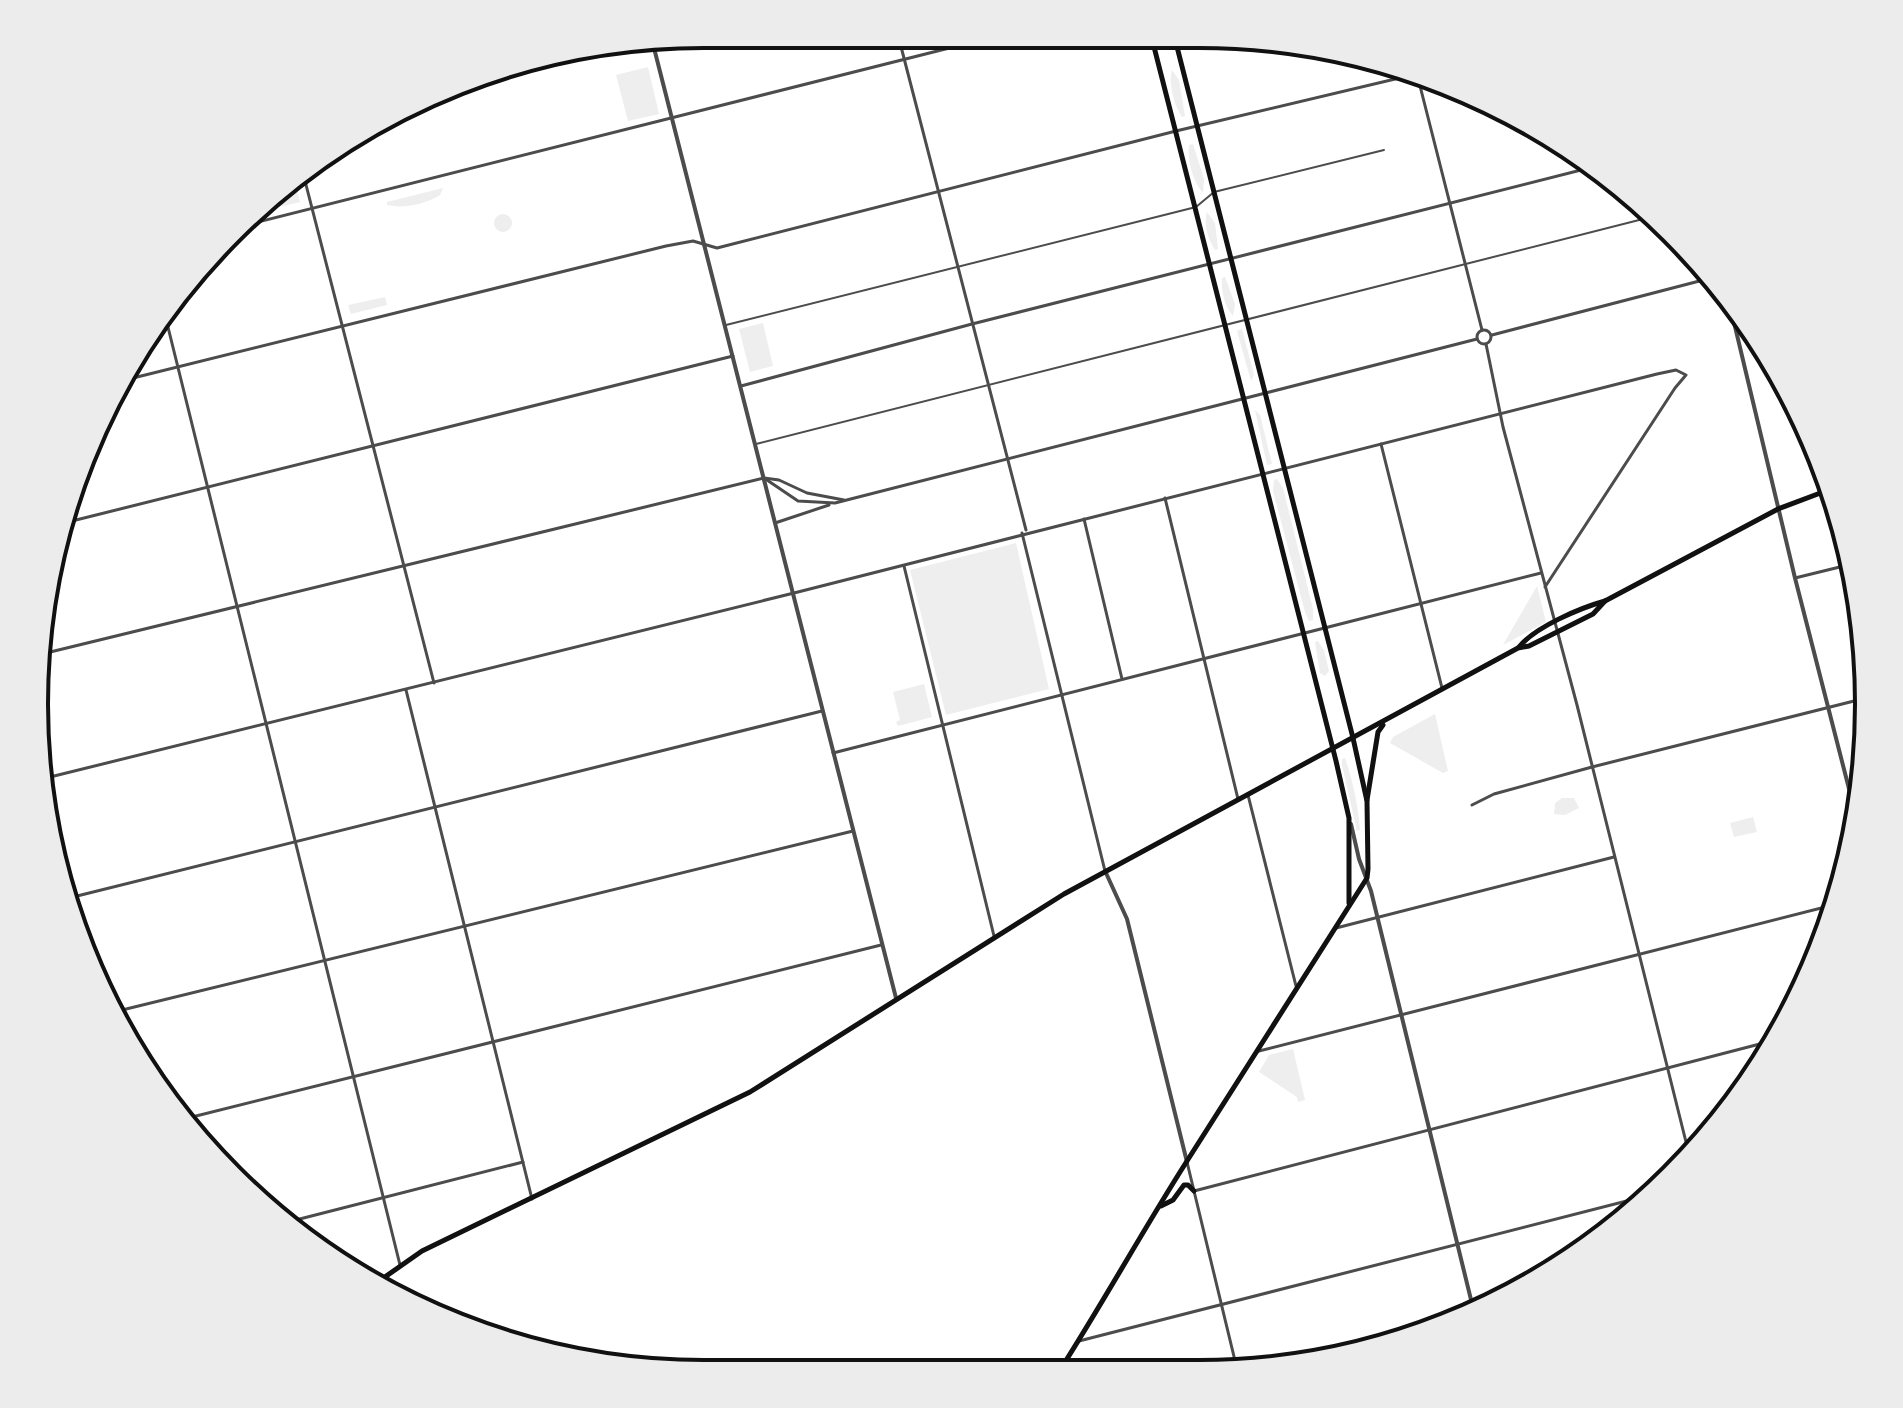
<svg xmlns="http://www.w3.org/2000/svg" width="1903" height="1408" font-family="'Public Sans',sans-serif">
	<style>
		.green { fill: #eee }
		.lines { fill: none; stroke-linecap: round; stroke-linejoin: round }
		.service { stroke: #4c4c4c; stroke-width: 2 }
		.minor { stroke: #4c4c4c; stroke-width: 3 }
		.tertiary { stroke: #4c4c4c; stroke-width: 4 }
		.secondary { stroke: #111; stroke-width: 5 }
		.rim { fill: none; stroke: #111; stroke-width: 4 }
	</style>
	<rect width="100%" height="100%" fill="#fff"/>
	<g class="green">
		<path d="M648 67 659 114 628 121 616 75Z"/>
		<path d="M1172 70 1179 80 1185 116 1182 117C1174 105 1168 83 1172 70Z"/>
		<path d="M1193 144 1204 179 1203 193C1193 182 1187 160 1189 145Z"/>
		<path d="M296 184 300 202 274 208 273 203Z"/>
		<path d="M443 188 440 195C426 204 404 209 387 205V202Z"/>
		<path d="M1207 212 1215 223 1218 249 1215 250C1208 239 1203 224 1207 212Z"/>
		<circle cx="503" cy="223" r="9"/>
		<path d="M1225 277 1235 304 1233 316C1224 306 1221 290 1222 278Z"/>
		<path d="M385 297 387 305 351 314 348 305Z"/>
		<path d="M763 323 773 366 750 372 739 329Z"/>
		<path d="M1242 329 1254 375 1251 381 1237 331Z"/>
		<path d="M1255 410 1260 415 1272 464 1267 465Z"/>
		<path d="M1277 479 1283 488 1313 609V620L1309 621 1305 612 1273 491 1274 480Z"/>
		<path d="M1016 543 1049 689 946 715 910 570Z"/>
		<path d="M1537 586 1546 622 1503 645Z"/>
		<path d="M1318 641 1324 650 1329 671 1325 676 1320 673 1315 642Z"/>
		<path d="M924 684 932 717 898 726 896 722 900 720 893 692Z"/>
		<path d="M1435 714 1448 771 1443 773 1390 743 1393 737Z"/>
		<path d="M1345 758C1353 782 1358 805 1360 830L1357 831 1342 765V759Z"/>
		<path d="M1562 798H1574L1579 808 1565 815 1554 814 1555 803Z"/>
		<path d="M1753 817 1757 832 1734 837 1730 823Z"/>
		<path d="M1293 1049 1305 1100 1298 1102 1297 1097 1259 1072 1269 1055Z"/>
	</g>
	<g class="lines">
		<g class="service">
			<path d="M726 325 1196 207 1214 192 1384 150"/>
			<path d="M756 444 1647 218"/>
		</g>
		<g class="minor">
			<path d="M898 35 1026 530"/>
			<path d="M1418 78 1482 330"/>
			<path d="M304 177 434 683"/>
			<path d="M246 225 1001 35"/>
			<path d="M165 315 400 1265"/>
			<circle cx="1484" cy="337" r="7"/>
			<path d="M1492 335 1711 278"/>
			<path d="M1486 344 1503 427 1577 705 1690 1158"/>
			<path d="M121 381 666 246 693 241 717 248 1176 131 1412 75"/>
			<path d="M741 386 972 324 1593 167"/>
			<path d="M1381 444 1442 688"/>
			<path d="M764 478 798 501 835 503 1477 339"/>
			<path d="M1165 498 1238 799"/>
			<path d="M1084 519 1122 679"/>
			<path d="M64 523 733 356"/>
			<path d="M775 523 829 505"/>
			<path d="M1022 533 1105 871"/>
			<path d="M904 566 994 936"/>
			<path d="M1795 578 1852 564"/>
			<path d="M42 654 764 478 779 480 807 493 844 500"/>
			<path d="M406 690 532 1199"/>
			<path d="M833 753 1541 573"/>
			<path d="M42 779 794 593 1657 374 1676 370 1686 375 1675 388 1545 587"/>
			<path d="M1248 795 1296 986"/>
			<path d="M1472 805 1494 794 1592 767 1866 698"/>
			<path d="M65 899 822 711"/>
			<path d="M1336 928 1614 857"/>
			<path d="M118 1011 853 831"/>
			<path d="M1259 1051 1837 904"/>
			<path d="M180 1120 881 945"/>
			<path d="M1187 1162 1237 1369"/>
			<path d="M1194 1191 1779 1039"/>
			<path d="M284 1223 523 1162"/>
			<path d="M1079 1341 1650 1195"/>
		</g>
		<g class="tertiary">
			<path d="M650 41 654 48 896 998"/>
			<path d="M1727 293 1795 578 1857 820"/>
			<path d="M1351 824 1359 859 1371 891 1474 1312"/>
			<path d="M1106 873 1127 919 1187 1162"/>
		</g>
		<g class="secondary">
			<path d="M1151 35 1336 761 1349 818V903"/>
			<path d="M1519 647C1535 627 1580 608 1605 601L1778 509 1831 489"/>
			<path d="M1367 800 1378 732 1383 725"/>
			<path d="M1161 1206 1173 1200 1184 1185H1188L1194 1191"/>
			<path d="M372 1286 422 1251 750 1092 1064 894 1518 648 1529 646 1593 614 1605 601"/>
			<path d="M1060 1370C1104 1301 1143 1230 1187 1161 1247 1067 1307 973 1367 878L1368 869 1367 801 1353 738 1174 35"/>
		</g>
	</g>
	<path d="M0 0H1903V1408H0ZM704 48H1199A656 656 0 0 1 1855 704V704A656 656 0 0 1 1199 1360H704A656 656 0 0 1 48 704V704A656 656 0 0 1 704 48Z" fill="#ececec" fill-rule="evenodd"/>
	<path class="rim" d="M704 48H1199A656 656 0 0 1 1855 704V704A656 656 0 0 1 1199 1360H704A656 656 0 0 1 48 704V704A656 656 0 0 1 704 48Z"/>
</svg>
